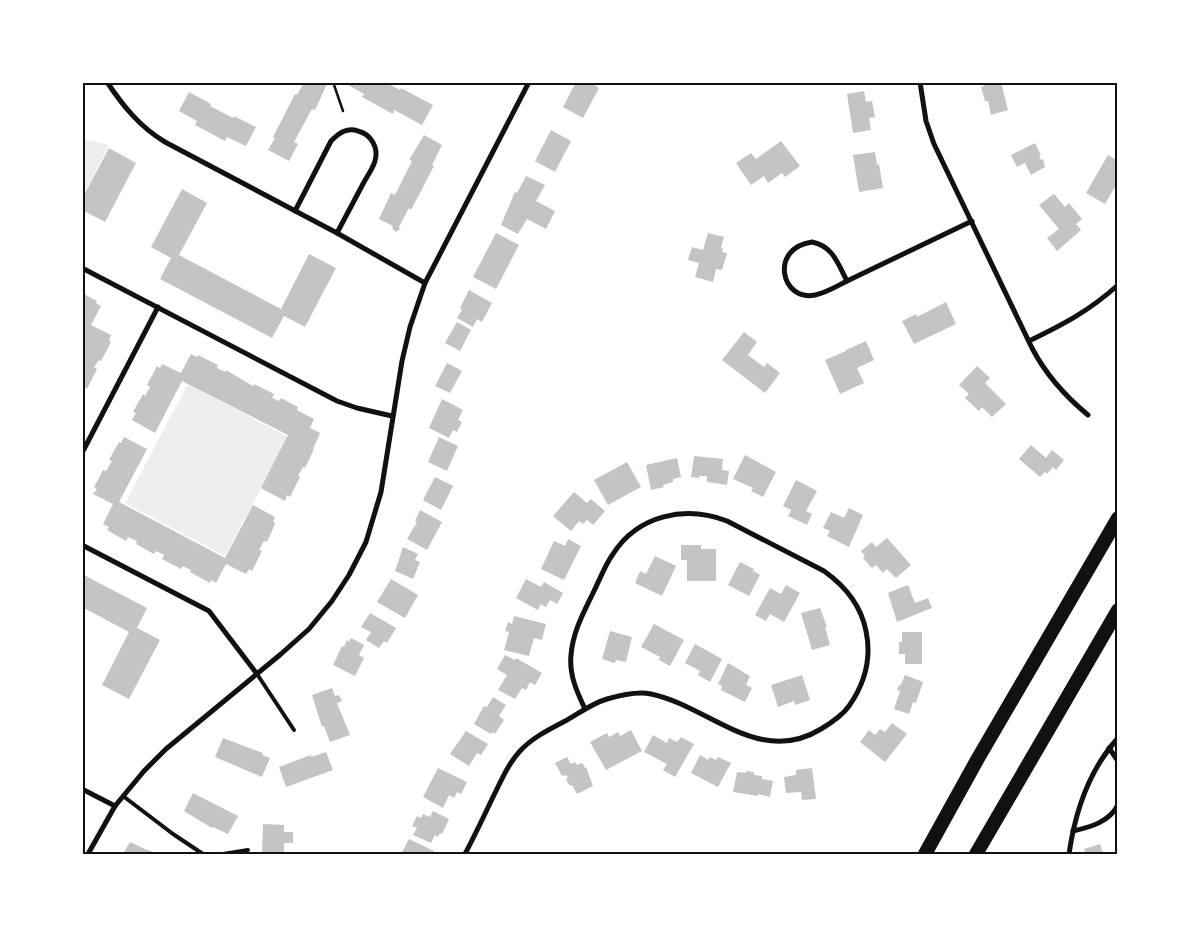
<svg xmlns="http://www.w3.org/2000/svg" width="1200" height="937" font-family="'IBM Plex Sans',sans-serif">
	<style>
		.green { fill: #eee }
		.building { fill: #c4c4c4 }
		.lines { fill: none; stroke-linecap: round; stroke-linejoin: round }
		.path { stroke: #111; stroke-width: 2.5 }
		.service { stroke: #111; stroke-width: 4 }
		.minor { stroke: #111; stroke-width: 5 }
		.motorway { stroke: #111; stroke-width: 14 }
		.neatline { fill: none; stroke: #111; stroke-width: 2 }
	</style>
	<rect width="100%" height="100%" fill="#fff"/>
	<g class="green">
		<path d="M83 139 109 145 83 196 82 139Z"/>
		<path d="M188 384 288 437 225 556 125 503Z"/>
	</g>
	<g class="building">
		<path d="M304 82H323L327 84 315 110 312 109 294 142 298 144 289 161 268 150 275 138 273 137 295 94 297 95Z"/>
		<path d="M343 82H385L400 90 401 88 433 105 422 125 394 110 393 114 362 97 364 94Z"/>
		<path d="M576 82H590L599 88 583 118 563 107Z"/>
		<path d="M983 82H1001L1008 110 991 115 988 101H985L981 87 984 86Z"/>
		<path d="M864 91 866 102 872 101 875 117 869 118 871 130 853 133 847 94Z"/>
		<path d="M189 92 211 104 210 106 233 118 234 116 256 127 246 146 227 137 225 141 195 125 197 121 179 111Z"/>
		<path d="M551 130 571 141 555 172 535 161Z"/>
		<path d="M424 135 442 145 432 165 434 166 411 210 409 208 399 227 400 229 396 232 392 228 393 226 379 219 391 193 395 195 412 161 409 160Z"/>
		<path d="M781 141 800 166 785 177 782 173 768 183 764 176 751 185 736 163 751 153 756 159Z"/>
		<path d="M1035 143 1041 155 1039 156 1041 160 1043 159 1045 167 1031 175 1025 163 1017 167 1011 155Z"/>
		<path d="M109 148 136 163 105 222 82 210V199Z"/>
		<path d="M875 152 877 165 879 164 883 188 859 192 853 155Z"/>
		<path d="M1108 155 1118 161V182L1105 204 1086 193Z"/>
		<path d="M526 176 545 185 536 201 555 211 546 229 527 219 518 234 501 225 515 192 517 193Z"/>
		<path d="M182 189 207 203 179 255 281 309 309 254 336 268 305 327 284 316 272 338 160 279 171 258 151 247Z"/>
		<path d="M1054 194 1065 207 1069 203 1082 219 1076 224 1081 230 1057 251 1047 238 1059 229 1039 205Z"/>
		<path d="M496 233 519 245 496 289 473 277Z"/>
		<path d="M708 233 724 237 721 248 723 249 722 252 727 253 722 270 716 269 713 282 695 277 699 263 688 260 692 247 703 250Z"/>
		<path d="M469 290 492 303 482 322 477 319 473 327 457 318 462 310 460 308Z"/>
		<path d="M82 293 97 301 96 303 101 306 91 325 111 335 109 340 111 342 101 361 99 360 94 367 97 369 87 389 84 387 82 389V332L85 328 82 326Z"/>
		<path d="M946 302 956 324 914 344 902 321 916 314 917 317Z"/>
		<path d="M457 322 471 330 460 351 445 343Z"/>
		<path d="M744 332 757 342 748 355 764 367 767 363 780 373 765 393 722 360Z"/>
		<path d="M866 341 874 360 857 368 864 383 840 394 825 360 846 351V350Z"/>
		<path d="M191 354 197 357 198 355 218 365 217 368 225 372 226 370 253 386 254 384 274 394 272 398 279 401 281 398 298 407 297 410 314 419 310 428 320 433 313 449H314L305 468 303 467 298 476 300 477 290 497 287 495 285 501 261 488 288 435 182 381 155 433 132 420 136 413 133 412 143 394 145 396 150 387 147 385 157 366 160 368 162 364 181 373Z"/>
		<path d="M447 363 462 371 450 393 435 386Z"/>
		<path d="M977 366 990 378 985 383 1006 404 992 417 982 407 979 411 965 398 969 394 959 385Z"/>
		<path d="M442 399 463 410 458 420 462 422 457 432 453 430 449 438 429 428Z"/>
		<path d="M124 437 147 449 119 502 225 558 253 505 275 517 273 521 275 524 267 542 264 541 259 550 262 551 252 571 249 569 246 574 226 564 216 583 211 580 210 583 190 572 191 570 183 566 181 569 162 559 164 555 156 551 154 554 136 544 137 541 128 537 126 541 107 530 109 527 103 524 113 504 93 494 97 489 94 487 103 470 106 471 112 461 109 460 119 442 121 443Z"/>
		<path d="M439 437 458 446 447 471 428 462Z"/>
		<path d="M1031 445 1046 458 1052 450 1064 460 1056 470 1053 467 1047 474 1045 472 1040 477 1019 459Z"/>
		<path d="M745 455 776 472 763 497 751 491 753 488 733 479Z"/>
		<path d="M694 456 723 459 722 470 729 471 727 485 707 482V476H699V478L691 477Z"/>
		<path d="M677 458 681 477 673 479V482L663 485 664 487 651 490 646 465Z"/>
		<path d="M627 462 641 487 608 505 594 480Z"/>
		<path d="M435 477 453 486 441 510 423 500Z"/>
		<path d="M796 480 817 491 806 511 812 514 807 525 788 516 791 510 783 506Z"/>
		<path d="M574 492 587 503 591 499 605 511 593 525 587 520 583 524 579 521 571 531 553 516Z"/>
		<path d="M849 508 863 515 849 547 827 536 830 531 823 528 831 512 844 518Z"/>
		<path d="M420 510 442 522 427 550 407 539 417 522 415 521Z"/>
		<path d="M887 538 911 565 896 578 887 569 883 573 876 565 872 568 863 558 865 556 861 551 872 542 876 547Z"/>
		<path d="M568 539 581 546 564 580 541 569 554 541 565 546Z"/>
		<path d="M681 545H701V549H716V581H687V560H681Z"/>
		<path d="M403 547 418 554 415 560 420 562 413 579 395 571Z"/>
		<path d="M655 556 676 566 662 596 635 583 640 571 646 574Z"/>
		<path d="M740 562 754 569 752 573 754 571 760 575 749 596 728 585Z"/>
		<path d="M82 574 147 608 137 628 160 640 129 699 102 685 129 632 82 607Z"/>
		<path d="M391 579 418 595 405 618 377 602Z"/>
		<path d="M526 579 541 587 544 582 563 593 557 604 550 600 546 607 541 604 538 610 516 598Z"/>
		<path d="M786 585 800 593 784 622 770 614 766 621 755 615 770 588 781 594Z"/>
		<path d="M908 585 915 603 928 598 932 608 897 622 888 593Z"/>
		<path d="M820 608 827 627H825L830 645 812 650 801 613Z"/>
		<path d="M370 613 396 628 387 643 384 641 379 648 366 640 371 632 361 627Z"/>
		<path d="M514 616 546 624 542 640 534 638 529 656 504 650 509 632 505 631 508 622 512 624Z"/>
		<path d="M654 624 684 640 670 666 659 660 660 657 641 647Z"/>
		<path d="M610 631 632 637 626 662 616 660 615 663 602 659Z"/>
		<path d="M902 632H922V664H905V654H899V642H902Z"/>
		<path d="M351 638 364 645 359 655 364 658 355 676 333 665 342 646 344 647 347 640 349 642Z"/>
		<path d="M695 644 722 659 710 682 698 675 700 671 685 663Z"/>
		<path d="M505 655 515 660 516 658 542 673 535 685 530 682 526 690 522 688 515 699 498 690 507 675 497 669Z"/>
		<path d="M728 663 750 676 746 685 752 688 745 702 721 690 722 686 718 684Z"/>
		<path d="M802 675 810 700 795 705 794 701 778 707 771 685Z"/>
		<path d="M905 675 923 682 916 703 913 702 909 714 894 709 900 691 897 690 899 685H901Z"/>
		<path d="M332 688 335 696 339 695 342 701 337 703 350 735 330 742 324 726 322 727 312 695Z"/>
		<path d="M493 697 506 705 499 716 504 720 495 734 492 732 491 734 474 724 484 706 487 707Z"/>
		<path d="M892 723 907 734 885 762 860 742 869 730 875 735 880 729 885 732Z"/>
		<path d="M631 730 642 751 606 770 590 742 607 733 609 737 618 732 620 736Z"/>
		<path d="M466 731 488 744 481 755 477 753 469 766 450 754Z"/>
		<path d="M653 735 667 743 669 738 677 742 681 737 694 744 675 777 663 770 667 764 644 752Z"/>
		<path d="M223 738 263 753 262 755 270 758 262 777 215 757Z"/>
		<path d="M326 752 333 770 286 787 279 767 311 755V757Z"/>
		<path d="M700 755 708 760 710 757 716 760 718 757 731 763 718 787 691 773Z"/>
		<path d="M567 757 571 764 575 762 577 765 582 763 585 768 586 767 593 786 577 794 572 785 570 786 566 780 568 777 565 775 562 776 555 763Z"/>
		<path d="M438 768 467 782 461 794 457 792 454 798 449 795 443 808 423 797Z"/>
		<path d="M812 768 816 799 802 800 801 792 786 793 784 777 796 775V770Z"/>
		<path d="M746 771 754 772V775L762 776V779L773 781 770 797 758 794V796L733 792 737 772 746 773Z"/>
		<path d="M193 793 238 816 228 834 213 827 212 828 184 811Z"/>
		<path d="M433 811 449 819 442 834 440 833 438 837 435 835 431 843 413 835 417 828 412 826 417 816 421 818 423 814 430 817Z"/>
		<path d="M263 824 284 825V832H293V843H284V854H262Z"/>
		<path d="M409 839 434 851 432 854H401Z"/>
		<path d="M130 842 145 849 158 854H123Z"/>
		<path d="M1100 844 1103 854H1086L1084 849Z"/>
	</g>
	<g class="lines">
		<path class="path" d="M333 82 343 111"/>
		<g class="service">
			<path d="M257 674 294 730"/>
			<path d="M123 796 173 834 203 854"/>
			<path d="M223 854 248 850"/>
		</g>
		<g class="minor">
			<path d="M107 82C123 106 140 127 165 142L337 233 425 283"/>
			<path d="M920 82 926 121 934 144 1032 348C1046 375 1065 396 1088 415"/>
			<path d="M295 211 331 141C339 133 347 127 358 131 371 134 379 148 375 161 373 168 368 175 364 182 355 199 346 216 337 233"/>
			<path d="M812 242C833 246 838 264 847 281 837 286 826 293 815 295 781 302 769 248 812 242Z"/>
			<path d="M82 268 337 401 357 408 392 416"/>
			<path d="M847 281 972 221"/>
			<path d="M1029 341C1064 324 1089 311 1118 285"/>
			<path d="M82 453 158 307"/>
			<path d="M82 545 209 611 257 674"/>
			<path d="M1109 748 1118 761"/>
			<path d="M82 789 115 806"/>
			<path d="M1073 831C1091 827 1109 822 1118 805"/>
			<path d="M88 854 115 806 144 771 166 749 281 654 309 629 332 601 349 575 366 542 381 492 402 361 410 327 425 283 529 82"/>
			<path d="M465 854C475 835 484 816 493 797 501 781 508 764 520 751 533 737 550 729 567 720 579 713 593 703 607 699 621 695 637 691 651 694 709 706 759 767 821 729 831 723 842 716 849 706 865 683 872 659 866 631 861 605 845 586 824 571L727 521C685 505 638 515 613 554 605 565 600 579 594 591 584 612 573 631 571 655 569 675 577 692 585 709"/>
			<path d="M1069 854C1075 812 1089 770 1118 738"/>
		</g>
		<g class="motorway">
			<path d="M925 854 977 760 1118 518"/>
			<path d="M976 854 1118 610"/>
		</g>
	</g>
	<rect width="1200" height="937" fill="none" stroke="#ffffff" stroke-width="168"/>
	<rect x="84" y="84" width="1032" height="769" class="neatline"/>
</svg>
